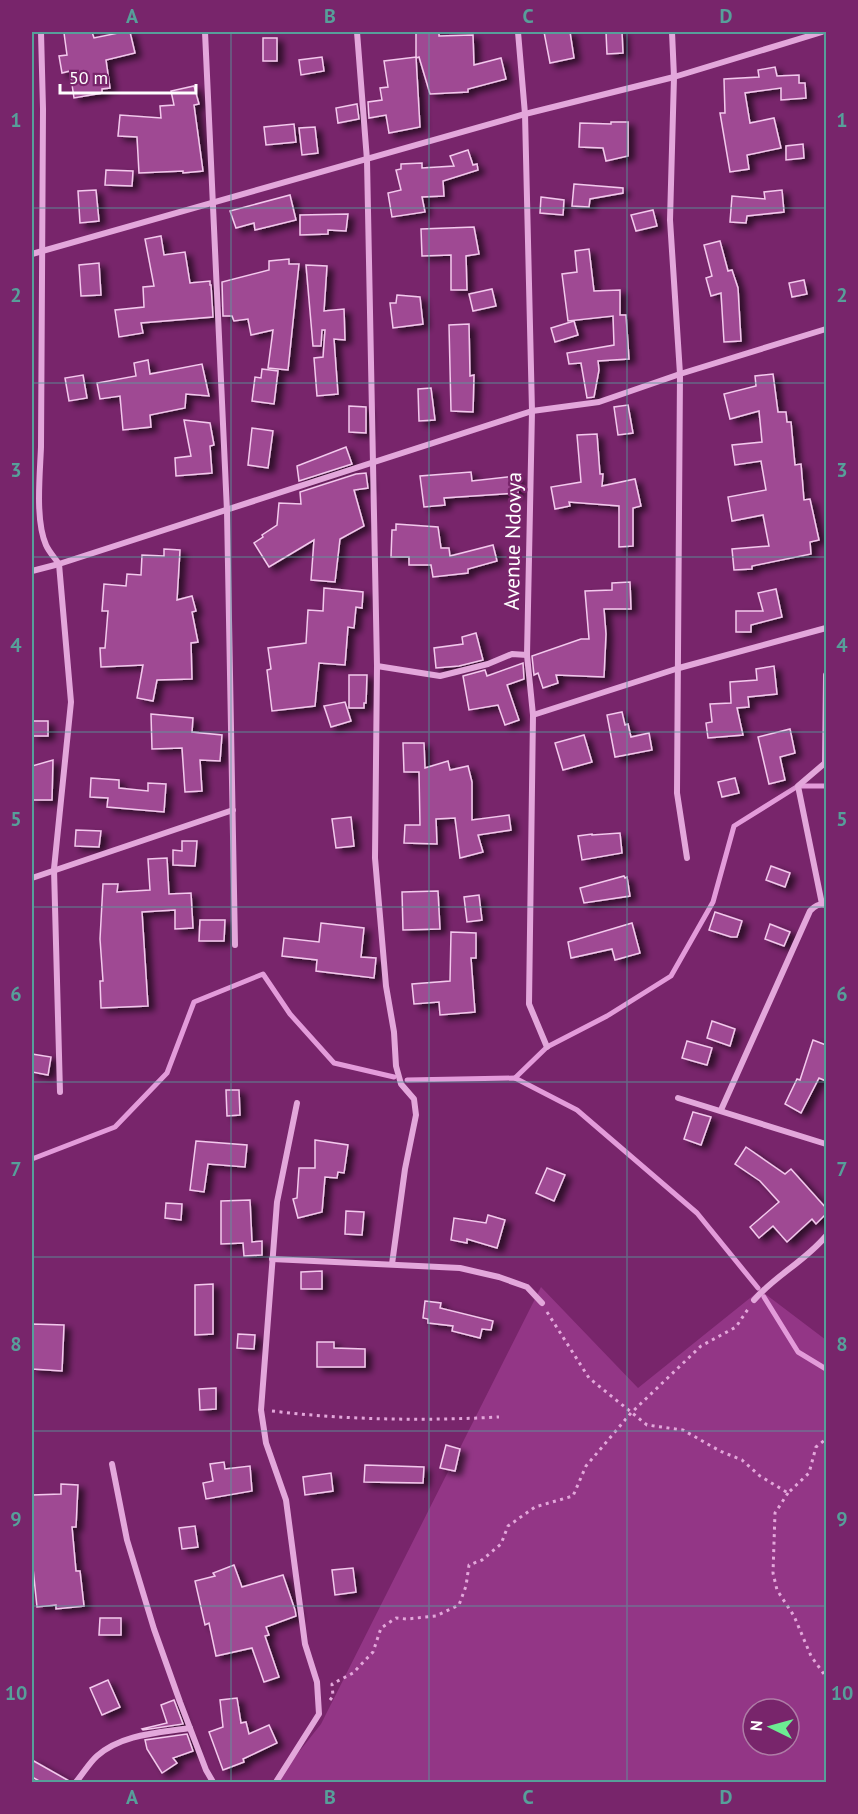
<svg xmlns="http://www.w3.org/2000/svg" width="858" height="1814" font-family="'PT Sans',sans-serif">
	<style>
		.green { fill: #933686; fill-rule: evenodd }
		.lines { fill: none; stroke-linecap: round; stroke-linejoin: round }
		.stream { stroke: #e39bda; stroke-width: 5 }
		.building { fill: #9f4a93; stroke: #f3c9ed; stroke-width: 1.5; filter: url(#shadow) }
		.path { stroke: #e3a7db; stroke-width: 3; stroke-dasharray: 3 4.5; stroke-linecap: butt }
		.street { stroke: #e3a7db; stroke-width: 6 }
		.grid { fill: none; stroke: #579f9a; stroke-width: 1.5; stroke-opacity: 0.55 }
		.labels { text-anchor: middle; stroke-width: 5; stroke-linejoin: round; paint-order: stroke }
		.street-label { font-size: 21px; fill: #fff; stroke: #78256b }
		.neatline { fill: none; stroke: #579f9a; stroke-width: 2 }
		.grid-label { font-size: 20px; text-anchor: middle; font-weight: bold; fill: #579f9a }
	</style>
	<defs>
		<filter id="shadow"><feDropShadow dx="6" dy="4" stdDeviation="3" flood-color="#0009"/></filter>
	</defs>
	<rect width="100%" height="100%" fill="#78256b"/>
	<path class="green" d="M541 1287 638 1388 760 1290 826 1340V1782H275L321 1724ZM753 1709H789V1745H753Z"/>
	<g class="lines">
		<g class="stream">
			<path d="M515 1078 547 1047 607 1016 671 976 713 902 734 826 798 786H826"/>
			<path d="M407 1080 515 1078 577 1110 697 1213 758 1288"/>
			<path d="M32 1159 115 1127 167 1073 194 1002 263 974 290 1014 334 1063 394 1077"/>
			<path d="M764 1297 798 1352 826 1369"/>
		</g>
	</g>
	<g class="building">
		<path d="M75 32H92L94 38 123 32H130L135 53 106 60 110 88 102 89V93L74 98 70 71 62 73 59 56 67 55 64 33Z"/>
		<path d="M416 32H439V36L473 35 474 65 501 58 506 79 468 89V92L430 94 419 57 416 58Z"/>
		<path d="M544 32H570L574 58 550 63Z"/>
		<path d="M606 32H622L623 53 607 54Z"/>
		<rect x="263" y="38" width="14" height="23"/>
		<path d="M322 57 324 71 301 75 299 60Z"/>
		<path d="M416 57 420 127 389 133 386 115 369 118 368 102 382 100 380 88 388 87 384 61Z"/>
		<path d="M775 67 777 76 799 75V83H805L806 98 781 100V88L745 93 750 123 774 118 781 148 747 155 749 169 730 172 720 113H725L724 79 759 77 758 70Z"/>
		<path d="M194 86 199 104 194 105 203 171 183 173V171L139 173 137 137 118 136 120 115 161 118 160 106 174 105 171 91Z"/>
		<path d="M357 104 359 119 338 123 336 108Z"/>
		<path d="M611 122H628V156L606 161 603 148 579 147 580 123 611 124Z"/>
		<path d="M294 124 296 142 266 145 264 127Z"/>
		<path d="M315 127 318 153 302 155 299 128Z"/>
		<path d="M803 144 804 158 786 160V146Z"/>
		<path d="M468 150 473 165 477 164 478 170 443 181 444 196 422 197 425 212 392 217 388 193 401 190 396 170 401 169V164L422 163V168L454 166 450 156Z"/>
		<path d="M106 170 133 171 132 186 105 185Z"/>
		<path d="M574 184 623 188V193L590 199 589 207 572 206Z"/>
		<path d="M96 190 99 221 80 223 78 191Z"/>
		<path d="M782 190 784 212 747 216 746 223 730 222 732 196 765 199 764 192Z"/>
		<path d="M290 195 296 220 255 230 254 223 236 228 230 211Z"/>
		<path d="M541 197 564 200 563 215 540 213Z"/>
		<path d="M653 210 657 226 636 231 631 215Z"/>
		<path d="M348 214 346 231 328 230V234L300 235V215Z"/>
		<path d="M474 227 479 254 466 256 467 290H451V255L422 256 421 229Z"/>
		<path d="M161 236 164 255 185 252 190 283 210 281V285H211L213 317 141 323 143 333 119 337 115 310 144 307 143 287 154 286 145 239Z"/>
		<path d="M720 241 728 271 732 270 738 288 741 341 724 342 721 293 711 296 706 278 712 276 704 245Z"/>
		<path d="M589 249 594 291 620 290V315H626L629 359 598 361 599 370 594 397 587 398 581 363 569 364 567 353 614 345 613 316 568 321 562 274 577 272 575 251Z"/>
		<path d="M289 259V264H299L288 370 268 368 273 330 251 335 248 319 234 321 232 316H223L222 282 269 270V261Z"/>
		<path d="M99 263 101 295 81 296 79 265Z"/>
		<path d="M306 265 327 266 324 311 344 309 345 340 334 339 338 394 317 396 314 358 323 357 325 330H322L321 346H313Z"/>
		<path d="M804 280 807 294 792 297 789 283Z"/>
		<path d="M492 289 496 306 473 311 469 294Z"/>
		<path d="M397 295 420 297 423 324 393 328 390 303H396Z"/>
		<path d="M574 321 578 335 555 342 551 328Z"/>
		<path d="M469 324 470 376 474 375 473 412 451 411 449 325Z"/>
		<path d="M148 360 150 374 202 364 209 396 186 394 185 408 150 415 151 427 123 430 120 396 100 399 97 383 136 376 134 363Z"/>
		<path d="M262 369 278 371 274 404 252 401 255 377 261 378Z"/>
		<path d="M773 374 778 412H786L787 422H791L795 465 801 464 804 500 810 499 819 540 810 542 811 554 752 566V569L734 570 732 549 769 546 763 515 732 521 728 497 766 490 761 461 735 465 732 445 762 442 759 411 730 419 724 394 756 386 755 376Z"/>
		<path d="M83 375 87 398 69 401 65 378Z"/>
		<path d="M431 388 435 420 419 421 418 389Z"/>
		<path d="M628 405 633 433 618 435 614 407Z"/>
		<path d="M349 406 366 407V433L349 432Z"/>
		<path d="M184 420 210 423 214 445 210 446 212 473 176 476 175 458 191 456Z"/>
		<path d="M252 428 273 431 268 468 248 465Z"/>
		<path d="M597 434 600 474H603L602 486 635 479 641 506 633 508V546L619 547V506L569 502 570 506 555 509 551 487 581 482 577 435Z"/>
		<path d="M346 447 352 464 299 481 297 466Z"/>
		<path d="M471 472 472 481 517 476 518 493 444 498 445 505 424 507 420 476Z"/>
		<path d="M366 473 368 488 354 490 364 526 340 539 335 582 311 580 314 540 269 567 254 543 263 537 262 535 277 525 279 503 301 504 300 492 356 474Z"/>
		<path d="M396 524 438 527 441 548H449L450 556 493 545 497 561 468 569V573L433 577 431 565H409V557H391L392 530H396Z"/>
		<path d="M164 549 180 550 177 600 192 596 196 611 192 612 198 642 191 643 192 679 157 680 153 701 137 698 143 665 101 667 100 648H105L108 611H102L104 584 126 586 127 574 141 575 142 555 164 556Z"/>
		<path d="M630 582 631 609H604L606 634 604 677 556 675 558 683 543 688 538 673 534 675 532 656 581 639H589L585 591 612 590V583Z"/>
		<path d="M324 588 363 592 362 608 356 607 354 628 348 627 345 665 319 663 315 706 272 711 267 670 271 669 268 648 306 643 308 610 323 611Z"/>
		<path d="M776 589 782 617 751 625V632H736V611H763L758 593Z"/>
		<path d="M476 633 483 660 459 666 436 668 434 648 463 644 462 637Z"/>
		<path d="M523 663 524 679 507 685 519 720 505 725 498 705 469 710 463 676 485 670 487 676Z"/>
		<path d="M774 666 777 694 748 697 749 707 737 708 743 735 708 738 706 723 712 722 710 704 731 703 730 682 757 680 756 669Z"/>
		<path d="M349 675H367L366 703H364V708H349Z"/>
		<path d="M345 702 351 721 331 727 324 706Z"/>
		<path d="M622 712 625 725 628 724 631 737 649 733 652 750 615 757 607 715Z"/>
		<path d="M151 714 193 718 192 732 222 735 220 761 200 760 202 791 185 792 182 748 152 749Z"/>
		<rect x="32" y="721" width="16" height="15"/>
		<path d="M790 729 795 753 780 757 785 780 769 784 758 737Z"/>
		<path d="M584 735 592 762 563 770 555 743Z"/>
		<path d="M403 743H424L425 768 448 761 450 770 468 766 472 782V820L509 815 511 830 478 835 483 852 460 858 455 818 436 819 437 844 404 843 405 825H420L419 772H404Z"/>
		<path d="M53 760 52 800H32V766Z"/>
		<path d="M91 778 119 780V788L148 791V783L166 784 164 812 107 807 108 798 90 797Z"/>
		<path d="M735 778 739 793 722 797 718 782Z"/>
		<path d="M351 817 354 846 336 848 332 819Z"/>
		<path d="M76 830 101 831 99 847 75 846Z"/>
		<path d="M620 833 622 853 582 860 578 836 592 834V835Z"/>
		<path d="M182 841H197L195 866 173 865V850L182 851Z"/>
		<path d="M167 858 169 894 191 893 193 928 175 929V910L142 912 148 1006 101 1008 100 981H103L100 939 103 884H118L117 892 150 890 148 859Z"/>
		<path d="M771 866 790 873 785 887 766 880Z"/>
		<path d="M624 876 625 878 627 877 630 896 584 903 580 888Z"/>
		<path d="M438 891 440 929 403 930 402 892Z"/>
		<path d="M479 895 482 920 467 922 464 897Z"/>
		<path d="M715 912 742 921 737 937H731L709 930Z"/>
		<path d="M200 920H225L224 941H199Z"/>
		<path d="M321 923 364 928 361 957 376 958 374 978 316 971 317 960 282 956 284 938 319 942Z"/>
		<path d="M632 923 640 953 615 960 612 949 571 958 568 942Z"/>
		<path d="M770 924 790 932 784 946 765 939Z"/>
		<path d="M451 932 476 933V958H471L475 1012 440 1015 439 1002 414 1004 412 984 450 981Z"/>
		<path d="M712 1021 735 1029 730 1046 707 1038Z"/>
		<path d="M813 1040 826 1045V1081L819 1078 801 1113 785 1104 797 1079 800 1080Z"/>
		<path d="M687 1041 712 1048 707 1065 682 1058Z"/>
		<path d="M32 1054 51 1057 48 1075 32 1072Z"/>
		<path d="M226 1090H239L240 1115 227 1116Z"/>
		<path d="M693 1112 711 1117 701 1145 684 1139Z"/>
		<path d="M315 1140 348 1145 344 1173 338 1172 337 1178 325 1177 322 1212 298 1218 293 1199 297 1198 299 1168H315Z"/>
		<path d="M196 1141 247 1145 245 1167 208 1164 204 1192 190 1190Z"/>
		<path d="M746 1147 785 1174 791 1169 826 1208V1214L816 1224 812 1219 787 1242 773 1226 759 1238 750 1227 779 1202 760 1181 735 1164Z"/>
		<path d="M547 1168 565 1175 554 1201 536 1193Z"/>
		<path d="M250 1200 252 1242 262 1241V1255L244 1256 243 1243 221 1244V1201Z"/>
		<path d="M166 1203 182 1204 181 1220 165 1218Z"/>
		<path d="M346 1211 364 1212 362 1235 345 1234Z"/>
		<path d="M488 1215 505 1220 497 1248 467 1239V1243L451 1240 454 1218 486 1223Z"/>
		<path d="M322 1271V1289H301V1272Z"/>
		<path d="M213 1284V1334L195 1335V1285Z"/>
		<path d="M425 1301 441 1303 440 1308 493 1321 491 1330 482 1329 480 1338 452 1331 453 1326 428 1323V1319L423 1318Z"/>
		<path d="M32 1324 64 1325 62 1371 32 1369Z"/>
		<path d="M238 1334 255 1335 254 1349 237 1348Z"/>
		<path d="M317 1342H334V1348L365 1349V1367H317Z"/>
		<path d="M216 1388V1409L200 1410 199 1389Z"/>
		<path d="M446 1445 460 1449 455 1471 440 1468Z"/>
		<path d="M224 1462 225 1469 250 1466 252 1491 206 1499 203 1483 213 1481 210 1464Z"/>
		<path d="M365 1465 424 1467 423 1483 364 1482Z"/>
		<path d="M331 1473 333 1491 305 1495 303 1477Z"/>
		<path d="M61 1484 78 1485 76 1527H72L76 1571H80L84 1606 56 1609V1605L37 1607 33 1568H32V1495L61 1494Z"/>
		<path d="M195 1526 198 1547 182 1549 179 1528Z"/>
		<path d="M234 1565 242 1587 283 1575 295 1610 296 1616 266 1627 269 1635 265 1636 279 1677 264 1682 252 1648 216 1656 209 1623 205 1625 195 1581 215 1576 213 1573Z"/>
		<path d="M353 1568 356 1592 335 1595 332 1570Z"/>
		<path d="M100 1618H121V1635H99Z"/>
		<path d="M108 1680 120 1707 102 1715 90 1688Z"/>
		<path d="M237 1698 241 1723 246 1722 249 1734 269 1725 277 1743 243 1759 244 1762 223 1770 209 1732 223 1727 220 1700Z"/>
		<path d="M174 1700 183 1724 143 1730 142 1729 167 1723 161 1705Z"/>
		<path d="M187 1734 193 1751 173 1758 177 1763 162 1773 147 1749 145 1740Z"/>
		<path d="M32 1760 71 1782H41L32 1777Z"/>
	</g>
	<g class="lines">
		<g class="path">
			<path d="M547 1312 589 1378 647 1425 683 1430 720 1451 742 1460 760 1476 788 1493 809 1473 816 1447 826 1439"/>
			<path d="M272 1411C348 1420 423 1421 499 1417"/>
			<path d="M788 1493 775 1513 773 1573 777 1590 794 1616 811 1656 826 1677"/>
			<path d="M330 1700 333 1696 332 1684 353 1673 373 1652 381 1628 396 1618 407 1619 436 1616 459 1605 466 1586 469 1565 482 1560 501 1544 508 1526 535 1507 573 1496 586 1466 631 1413 701 1346 736 1327 748 1309"/>
		</g>
		<g class="street">
			<path d="M41 32 43 109 41 447C40 474 35 520 46 545 49 552 55 558 59 564L71 702 54 869 60 1092"/>
			<path d="M205 32 227 511 235 945"/>
			<path d="M357 32 367 160 377 666 375 858 386 986 394 1032 396 1066 401 1084 414 1099 416 1115 405 1169 392 1264"/>
			<path d="M518 32 525 114 532 411 527 655 533 715 529 1004 547 1047"/>
			<path d="M672 32 674 77 670 220 680 374 677 793 687 858"/>
			<path d="M32 254 525 114 674 77 822 32"/>
			<path d="M32 571 59 564 532 411 599 402 680 374 826 329"/>
			<path d="M377 666 440 676 488 664 512 654 527 655"/>
			<path d="M533 715 679 668 826 628"/>
			<path d="M32 878 233 810"/>
			<path d="M822 904 798 786 825 763 826 675"/>
			<path d="M678 1098 826 1144"/>
			<path d="M721 1110 810 911C815 906 819 903 826 905"/>
			<path d="M272 1259 460 1268 499 1277 527 1287 542 1303"/>
			<path d="M754 1300C776 1275 804 1262 826 1236"/>
			<path d="M112 1464 127 1540 154 1629 180 1702 206 1770 213 1782"/>
			<path d="M76 1782C83 1774 89 1763 97 1756 122 1734 158 1733 190 1728"/>
			<path d="M276 1782 319 1714 317 1682 305 1644 286 1500 266 1443 261 1410 277 1202 297 1103"/>
		</g>
	</g>
	<path class="grid" d="M231 32V1782M429 32V1782M627 32V1782M32 208H826M32 383H826M32 557H826M32 732H826M32 907H826M32 1082H826M32 1257H826M32 1431H826M32 1606H826"/>
	<g class="labels">
		<g class="street-label">
			<text transform="translate(513 541) rotate(-89)" y="7">Avenue Ndovya</text>
		</g>
	</g>
	<rect width="858" height="1814" fill="none" stroke="#78256b" stroke-width="66"/>
	<g transform="translate(771 1727) rotate(275)"><circle r="28" fill="#78256b" stroke="#ae7ca6" stroke-width="1.5"/>
	<path d="M0-4.5L10 22L0 15L-10 22Z" fill="#6cec92"/>
	<text y="-9" font-size="16" font-weight="bold" text-anchor="middle" fill="#ffffff">N</text>
	</g>
	<path d="M60 84v9h136v-9" fill="none" stroke="#ffffff" stroke-width="3"/>
	<text x="69" y="84" font-size="18" fill="#ffffff" stroke="#78256b" stroke-width="4.5" paint-order="stroke">50 m</text>
	<rect x="33" y="33" width="792" height="1748" class="neatline"/>
	<g class="grid-label">
		<text x="132" y="23">A</text>
		<text x="330" y="23">B</text>
		<text x="528" y="23">C</text>
		<text x="726" y="23">D</text>
		<text x="16" y="127">1</text>
		<text x="842" y="127">1</text>
		<text x="16" y="302">2</text>
		<text x="842" y="302">2</text>
		<text x="16" y="477">3</text>
		<text x="842" y="477">3</text>
		<text x="16" y="652">4</text>
		<text x="842" y="652">4</text>
		<text x="16" y="826">5</text>
		<text x="842" y="826">5</text>
		<text x="16" y="1001">6</text>
		<text x="842" y="1001">6</text>
		<text x="16" y="1176">7</text>
		<text x="842" y="1176">7</text>
		<text x="16" y="1351">8</text>
		<text x="842" y="1351">8</text>
		<text x="16" y="1526">9</text>
		<text x="842" y="1526">9</text>
		<text x="16" y="1700">10</text>
		<text x="842" y="1700">10</text>
		<text x="132" y="1804">A</text>
		<text x="330" y="1804">B</text>
		<text x="528" y="1804">C</text>
		<text x="726" y="1804">D</text>
	</g>
</svg>
